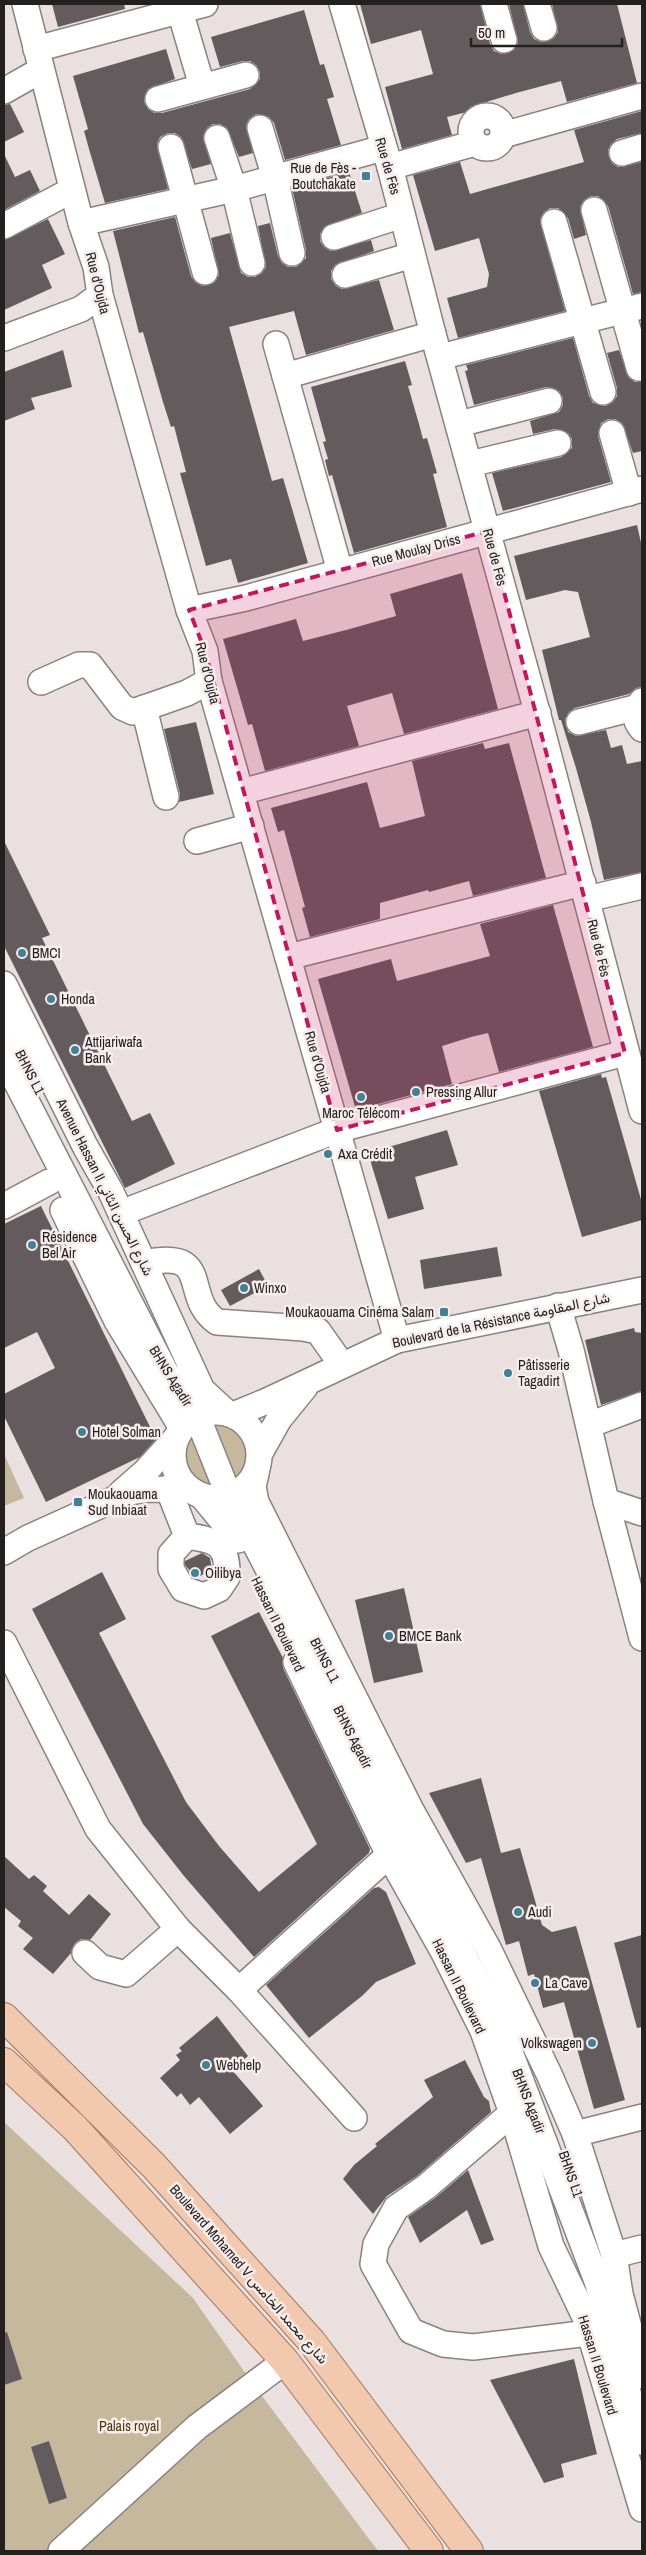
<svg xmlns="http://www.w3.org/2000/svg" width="646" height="2555" font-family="'Archivo Narrow',Vazirmatn,sans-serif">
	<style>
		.green { fill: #c6b89c }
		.building { fill: #635b5e }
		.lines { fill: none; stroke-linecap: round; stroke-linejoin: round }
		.minor-casing { stroke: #8a8281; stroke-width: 28 }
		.major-casing { stroke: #a4765a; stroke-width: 30 }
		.minor { stroke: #fff; stroke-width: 25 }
		.major { stroke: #f2c9af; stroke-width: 28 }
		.marked { fill: #c2185b; fill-opacity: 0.2; stroke: #c2185b; stroke-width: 4; stroke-dasharray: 10 6; stroke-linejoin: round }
		.poi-dot { fill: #428096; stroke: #f6edec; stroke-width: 2 }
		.labels { text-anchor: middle; stroke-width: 5; stroke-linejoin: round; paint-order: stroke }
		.street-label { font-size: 14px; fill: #23201f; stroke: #f6edec }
		.poi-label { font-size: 14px; fill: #23201f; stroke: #f6edec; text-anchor: start }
		.park-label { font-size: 14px; fill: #4c3804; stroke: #f6edec }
	</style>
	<rect width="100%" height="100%" fill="#e9e0df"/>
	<g class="green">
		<circle cx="217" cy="1454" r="34"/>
		<path d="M4 1454 24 1498 4 1506Z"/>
		<path d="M4 2122 193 2298 253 2384 378 2551H4Z"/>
	</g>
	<g class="building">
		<path d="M52 4H124L125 9 58 27Z"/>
		<path d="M360 4H480L490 44 494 51 501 54 514 50 518 43 509 4H523L530 32 534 39 541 42 554 38 558 32 552 4H617L637 83 567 102 561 81 516 93 470 107 471 111 447 117 452 135 402 149 385 87 433 74 421 30 371 44Z"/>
		<path d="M304 10 320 65 324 64 334 97 327 99 341 145 285 160 274 123 269 117 256 114 249 119 246 125 253 153 239 157 227 128 220 124H213L207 128 203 136 211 164 192 169 181 137 175 133H168L160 137 157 144 168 189 105 203 89 149 84 131 88 129 73 76 166 49 175 79 148 89 144 102 148 109 154 113H162L250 89 260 79V72L256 65 250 61H243L220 67 211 37Z"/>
		<path d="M10 104 24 132 4 142V105Z"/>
		<path d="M642 111V133L617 139 611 144 608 150 612 163 618 167 642 162V292L633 294 608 206 598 196H591L584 200 580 207 586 235 574 239 568 218 558 208H550L544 212 540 219 565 311 458 338 447 298 487 287 489 274 479 238 435 251 413 175 460 162 470 194 491 188 584 162 574 130Z"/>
		<path d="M4 154 15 177 30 170 40 191 4 210Z"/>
		<path d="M349 172 362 213 324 227 320 234V241L324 247 331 251 371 240 374 251 335 265 331 271V279L336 286 342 289 379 280 394 330 306 355 294 311 229 327 272 481 283 478 308 563 238 583 231 559 206 566 180 473 186 472 174 426 171 427 163 402 143 332 139 333 113 231 175 217 191 276 195 282 202 286 215 282 219 275 211 238 230 233 241 273 248 277H255L262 273 266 267 258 226 270 223 278 256 282 263 288 267H296L306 258V250L292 188Z"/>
		<path d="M48 219 65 254 42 265 52 288 4 310V240Z"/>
		<path d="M573 338 589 396 593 403 606 406 613 402 617 396V388L607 353 619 350 629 378 635 382H642V451L633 453 622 423 615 419H608L601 423 598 436 611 482 503 511 492 473 561 457 572 448V439L568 433 555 429 533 434 530 421 559 412 563 405V398L559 391 546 387 474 405 465 371 468 370 466 365Z"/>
		<path d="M63 350 72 387 31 398 35 409 4 421V372Z"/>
		<path d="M405 361 412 385 408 386 419 424 423 439 427 438 437 473 433 474 447 527 354 553 332 475 329 476 325 460 328 459 323 442 326 441 311 387Z"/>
		<path d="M637 525 642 547V687L636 688 629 694 575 708 569 712 565 719 568 732 576 736 606 730 611 748 622 745 627 764 642 761V872L604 880 591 822 576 768 561 720H559L542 650 590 637 578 592 565 590 526 600 514 556Z"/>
		<path d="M462 573 498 709 404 734 392 693 347 706 359 746 265 771 252 724 248 725 223 639 296 619 303 641 346 630 396 616 390 594Z"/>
		<path d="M196 722 214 794 179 802 180 794 164 729Z"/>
		<path d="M483 743 485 749 509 743 546 878 473 896 469 881 429 892 428 890 380 903V919L310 937 302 908 305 907 284 830 278 832 271 808 367 782 380 828 425 816 412 761Z"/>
		<path d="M4 841 50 935 42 938 132 1121 150 1113 175 1164 125 1188 4 946Z"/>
		<path d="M553 905 593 1047 499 1072 488 1033 471 1037 442 1046 452 1084 356 1110 318 979 391 959 397 981 490 956 480 924Z"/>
		<path d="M601 1074 602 1078 606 1077 642 1203V1220L582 1237 539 1091Z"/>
		<path d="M447 1130 458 1165 415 1177 424 1209 388 1219 368 1153Z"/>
		<path d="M41 1206 156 1439 140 1457 46 1502 4 1416V1394L55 1368 37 1332 4 1348V1224Z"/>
		<path d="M497 1247 502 1276 424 1289 420 1260Z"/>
		<path d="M259 1269 268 1286 230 1306 221 1290Z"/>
		<path d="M634 1328 635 1332 642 1333V1391L601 1405 585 1340Z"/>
		<path d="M202 1553 210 1558 212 1570 196 1578 185 1565V1561Z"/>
		<path d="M102 1572 126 1619 99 1633 186 1802 219 1846 259 1892 317 1844 211 1636 259 1612 283 1658V1668L370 1849 369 1853 254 1957 184 1876 143 1824 32 1609Z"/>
		<path d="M404 1588 423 1672 374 1683 355 1600Z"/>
		<path d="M481 1778 501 1853 520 1848 542 1925 552 1932 576 1926 625 2100 594 2109 564 2002 543 2008 534 1974 528 1976 519 1941 506 1945 481 1858 466 1863 429 1793Z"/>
		<path d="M4 1856 29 1879 34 1875 47 1886 43 1891 69 1915 89 1894 111 1914 90 1940 81 1939 75 1943 71 1953 53 1974 23 1949 33 1938 18 1926 21 1921 4 1907Z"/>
		<path d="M379 1887 386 1892 416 1964 376 1982 362 1996 309 2038 266 1985 374 1888Z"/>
		<path d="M642 1935V2027L637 2028 614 1943Z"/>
		<path d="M217 2016 248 2056 232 2070 263 2106 230 2134 199 2097 190 2105 181 2093 177 2097 160 2078 180 2060 176 2055 182 2051 179 2048Z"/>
		<path d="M465 2060 484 2097 489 2101 491 2112 417 2176 387 2196 373 2214 343 2179 354 2165 377 2146 375 2144 433 2097 424 2080Z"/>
		<path d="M468 2170 494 2240 481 2245 467 2210 420 2243 408 2217 435 2198Z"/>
		<path d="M7 2332 22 2379 4 2385V2333Z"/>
		<path d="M574 2359 597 2454 561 2464 564 2477 544 2483 490 2380Z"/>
		<path d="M49 2441 67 2498 49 2504 31 2447Z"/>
	</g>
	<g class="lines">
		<g class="minor-casing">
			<g id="minor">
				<path d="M25 4 81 223 96 267 100 295 189 610 205 651 209 681 397 1340"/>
				<path d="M342 4 390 167 433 334 542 730 642 1111"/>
				<path d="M494 4 504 40"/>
				<path d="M537 4 544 28"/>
				<path d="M180 11 202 86"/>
				<path d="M36 49 205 4"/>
				<path d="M4 91 41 70"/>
				<path d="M158 99 246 75"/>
				<circle cx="487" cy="132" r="16"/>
				<path d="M260 128 275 178 292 253"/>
				<path d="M503 135 642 96"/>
				<path d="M217 138 234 189 252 263"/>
				<path d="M171 147 205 272"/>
				<path d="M622 153 642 147"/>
				<path d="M390 167 475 143"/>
				<path d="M594 210 639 368"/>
				<path d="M554 222 603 392"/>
				<path d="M81 223 234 189 383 148"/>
				<path d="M4 226 72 190"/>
				<path d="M334 237 402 215"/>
				<path d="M345 275 412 255"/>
				<path d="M4 338 81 309 100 295"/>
				<path d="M276 344 340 571"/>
				<path d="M440 357 642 306"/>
				<path d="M285 376 433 334"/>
				<path d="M459 424 549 401"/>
				<path d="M612 433 629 493"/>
				<path d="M470 464 558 443"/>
				<path d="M189 610 246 598 642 489"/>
				<path d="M41 682 79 665H90L122 707 133 712 187 693 209 681"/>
				<path d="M642 701C634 710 634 720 642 729"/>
				<path d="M144 708 166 797"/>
				<path d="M579 722 638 707"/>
				<path d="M241 792 538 713"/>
				<path d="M197 841 251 826"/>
				<path d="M587 899 642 886"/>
				<path d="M288 957 583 883"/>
				<path d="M4 984 85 1146 111 1192 202 1390 226 1412"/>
				<path d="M4 1020 33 1078"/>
				<path d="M4 1058 165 1371 197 1416 229 1496 261 1555 502 2031 597 2281 642 2442"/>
				<path d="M4 1206 49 1182"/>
				<path d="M63 1210 117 1321 182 1428"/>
				<path d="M121 1213 337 1130 625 1053"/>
				<path d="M144 1263C215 1248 180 1296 217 1322L303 1328 318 1331 342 1365"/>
				<path d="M558 1306 571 1350 606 1501 642 1638"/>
				<circle cx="216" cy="1455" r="43"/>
				<path d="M233 1415 267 1401 397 1340 642 1290"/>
				<path d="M589 1425 642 1405"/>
				<path d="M260 1453 279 1419 305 1387"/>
				<path d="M256 1474 253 1486 256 1502 411 1810 488 1948 549 2074 575 2134 614 2255 620 2294 642 2376"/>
				<path d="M168 1488 187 1536"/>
				<path d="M121 1493 145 1472 176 1438"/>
				<path d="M202 1496 238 1540"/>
				<path d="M606 1501 642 1513"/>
				<path d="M187 1536C217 1540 228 1544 227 1577L219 1589 204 1596 183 1589 171 1569V1554Z"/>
				<path d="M4 1552 28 1538 130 1492 149 1489 191 1490"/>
				<path d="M4 1643 98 1829 178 1929 239 1990 354 2118"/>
				<path d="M296 1662 389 1855 444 1953 483 2031 512 2113 551 2246 585 2317 642 2509"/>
				<path d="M85 1953 100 1967 126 1974 178 1929"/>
				<path d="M239 1990 389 1855"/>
				<path d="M512 2113 426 2187 396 2208 376 2244 373 2264 411 2331 443 2344 473 2347 589 2333"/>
				<path d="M575 2134 642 2117"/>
				<path d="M614 2255 642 2248"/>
				<path d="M61 2551 197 2427 285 2361"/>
			</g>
		</g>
		<g class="major-casing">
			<g id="major">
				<path d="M4 2017 154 2166 312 2342 469 2551"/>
				<path d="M4 2062 75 2128 285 2361 429 2551"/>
			</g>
		</g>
		<use href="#minor" class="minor"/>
		<use href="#major" class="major"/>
	</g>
	<path class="marked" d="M488 531 625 1053 337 1130 205 651 189 610Z"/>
	<g class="poi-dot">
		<rect x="361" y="171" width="10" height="10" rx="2.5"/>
		<circle cx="22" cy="953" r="5"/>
		<circle cx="51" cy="999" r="5"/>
		<circle cx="75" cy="1050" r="5"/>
		<circle cx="416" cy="1092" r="5"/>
		<circle cx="361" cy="1097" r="5"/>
		<circle cx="328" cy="1154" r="5"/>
		<circle cx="32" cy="1245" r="5"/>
		<circle cx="244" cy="1288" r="5"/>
		<rect x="439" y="1307" width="10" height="10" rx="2.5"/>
		<circle cx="508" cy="1373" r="5"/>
		<circle cx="82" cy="1432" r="5"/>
		<rect x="73" y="1497" width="10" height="10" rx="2.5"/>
		<circle cx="195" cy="1573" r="5"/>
		<circle cx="389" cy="1636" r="5"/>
		<circle cx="518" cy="1912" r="5"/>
		<circle cx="535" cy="1983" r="5"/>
		<circle cx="592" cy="2043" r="5"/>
		<circle cx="206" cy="2065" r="5"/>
	</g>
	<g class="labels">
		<g class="street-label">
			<text transform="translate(388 166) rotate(74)" y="5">Rue de Fès</text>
			<text transform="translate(98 283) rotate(76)" y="5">Rue d'Oujda</text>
			<text transform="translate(416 550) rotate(-15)" y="5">Rue Moulay Driss</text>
			<text transform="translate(495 557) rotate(75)" y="5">Rue de Fès</text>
			<text transform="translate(208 673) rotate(76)" y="5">Rue d'Oujda</text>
			<text transform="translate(599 948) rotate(76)" y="5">Rue de Fès</text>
			<text transform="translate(318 1062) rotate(74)" y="5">Rue d'Oujda</text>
			<text transform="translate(30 1072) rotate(63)" y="5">BHNS L1</text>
			<text transform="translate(105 1187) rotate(63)" y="5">Avenue Hassan II شارع الحسن الثاني</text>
			<text transform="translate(501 1320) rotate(-12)" y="5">Boulevard de la Résistance شارع المقاومة</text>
			<text transform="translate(171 1376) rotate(58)" y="5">BHNS Agadir</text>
			<text transform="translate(278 1624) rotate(64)" y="5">Hassan II Boulevard</text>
			<text transform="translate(325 1660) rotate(63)" y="5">BHNS L1</text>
			<text transform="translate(353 1737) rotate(63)" y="5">BHNS Agadir</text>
			<text transform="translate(459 1986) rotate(64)" y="5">Hassan II Boulevard</text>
			<text transform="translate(529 2101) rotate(69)" y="5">BHNS Agadir</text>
			<text transform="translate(571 2174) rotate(71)" y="5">BHNS L1</text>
			<text transform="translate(249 2274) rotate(49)" y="5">Boulevard Mohamed V شارع محمد الخامس</text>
			<text transform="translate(598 2365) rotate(73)" y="5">Hassan II Boulevard</text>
		</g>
		<g class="poi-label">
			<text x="356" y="173" text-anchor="end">Rue de Fès -<tspan x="356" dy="16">Boutchakate</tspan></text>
			<text x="32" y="958">BMCI</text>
			<text x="61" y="1004">Honda</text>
			<text x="85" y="1047">Attijariwafa<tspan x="85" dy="16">Bank</tspan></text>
			<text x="426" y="1097">Pressing Allur</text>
			<text x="361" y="1118" text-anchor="middle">Maroc Télécom</text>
			<text x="338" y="1159">Axa Crédit</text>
			<text x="42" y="1242">Résidence<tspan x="42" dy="16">Bel Air</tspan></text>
			<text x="254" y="1293">Winxo</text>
			<text x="434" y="1317" text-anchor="end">Moukaouama Cinéma Salam</text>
			<text x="518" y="1370">Pâtisserie<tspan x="518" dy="16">Tagadirt</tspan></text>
			<text x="92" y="1437">Hotel Solman</text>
			<text x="88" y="1499">Moukaouama<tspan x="88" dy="16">Sud Inbiaat</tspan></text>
			<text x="205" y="1578">Oilibya</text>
			<text x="399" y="1641">BMCE Bank</text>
			<text x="528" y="1917">Audi</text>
			<text x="545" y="1988">La Cave</text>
			<text x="582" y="2048" text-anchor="end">Volkswagen</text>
			<text x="216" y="2070">Webhelp</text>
		</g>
		<g class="park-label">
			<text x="129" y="2431">Palais royal</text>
		</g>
	</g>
	<rect width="646" height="2555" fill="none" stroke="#23201f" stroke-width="10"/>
	<path d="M471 38v8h151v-8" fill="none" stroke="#23201f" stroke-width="2.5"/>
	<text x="478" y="38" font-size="15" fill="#23201f" stroke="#f6edec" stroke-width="4" paint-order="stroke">50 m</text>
</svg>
